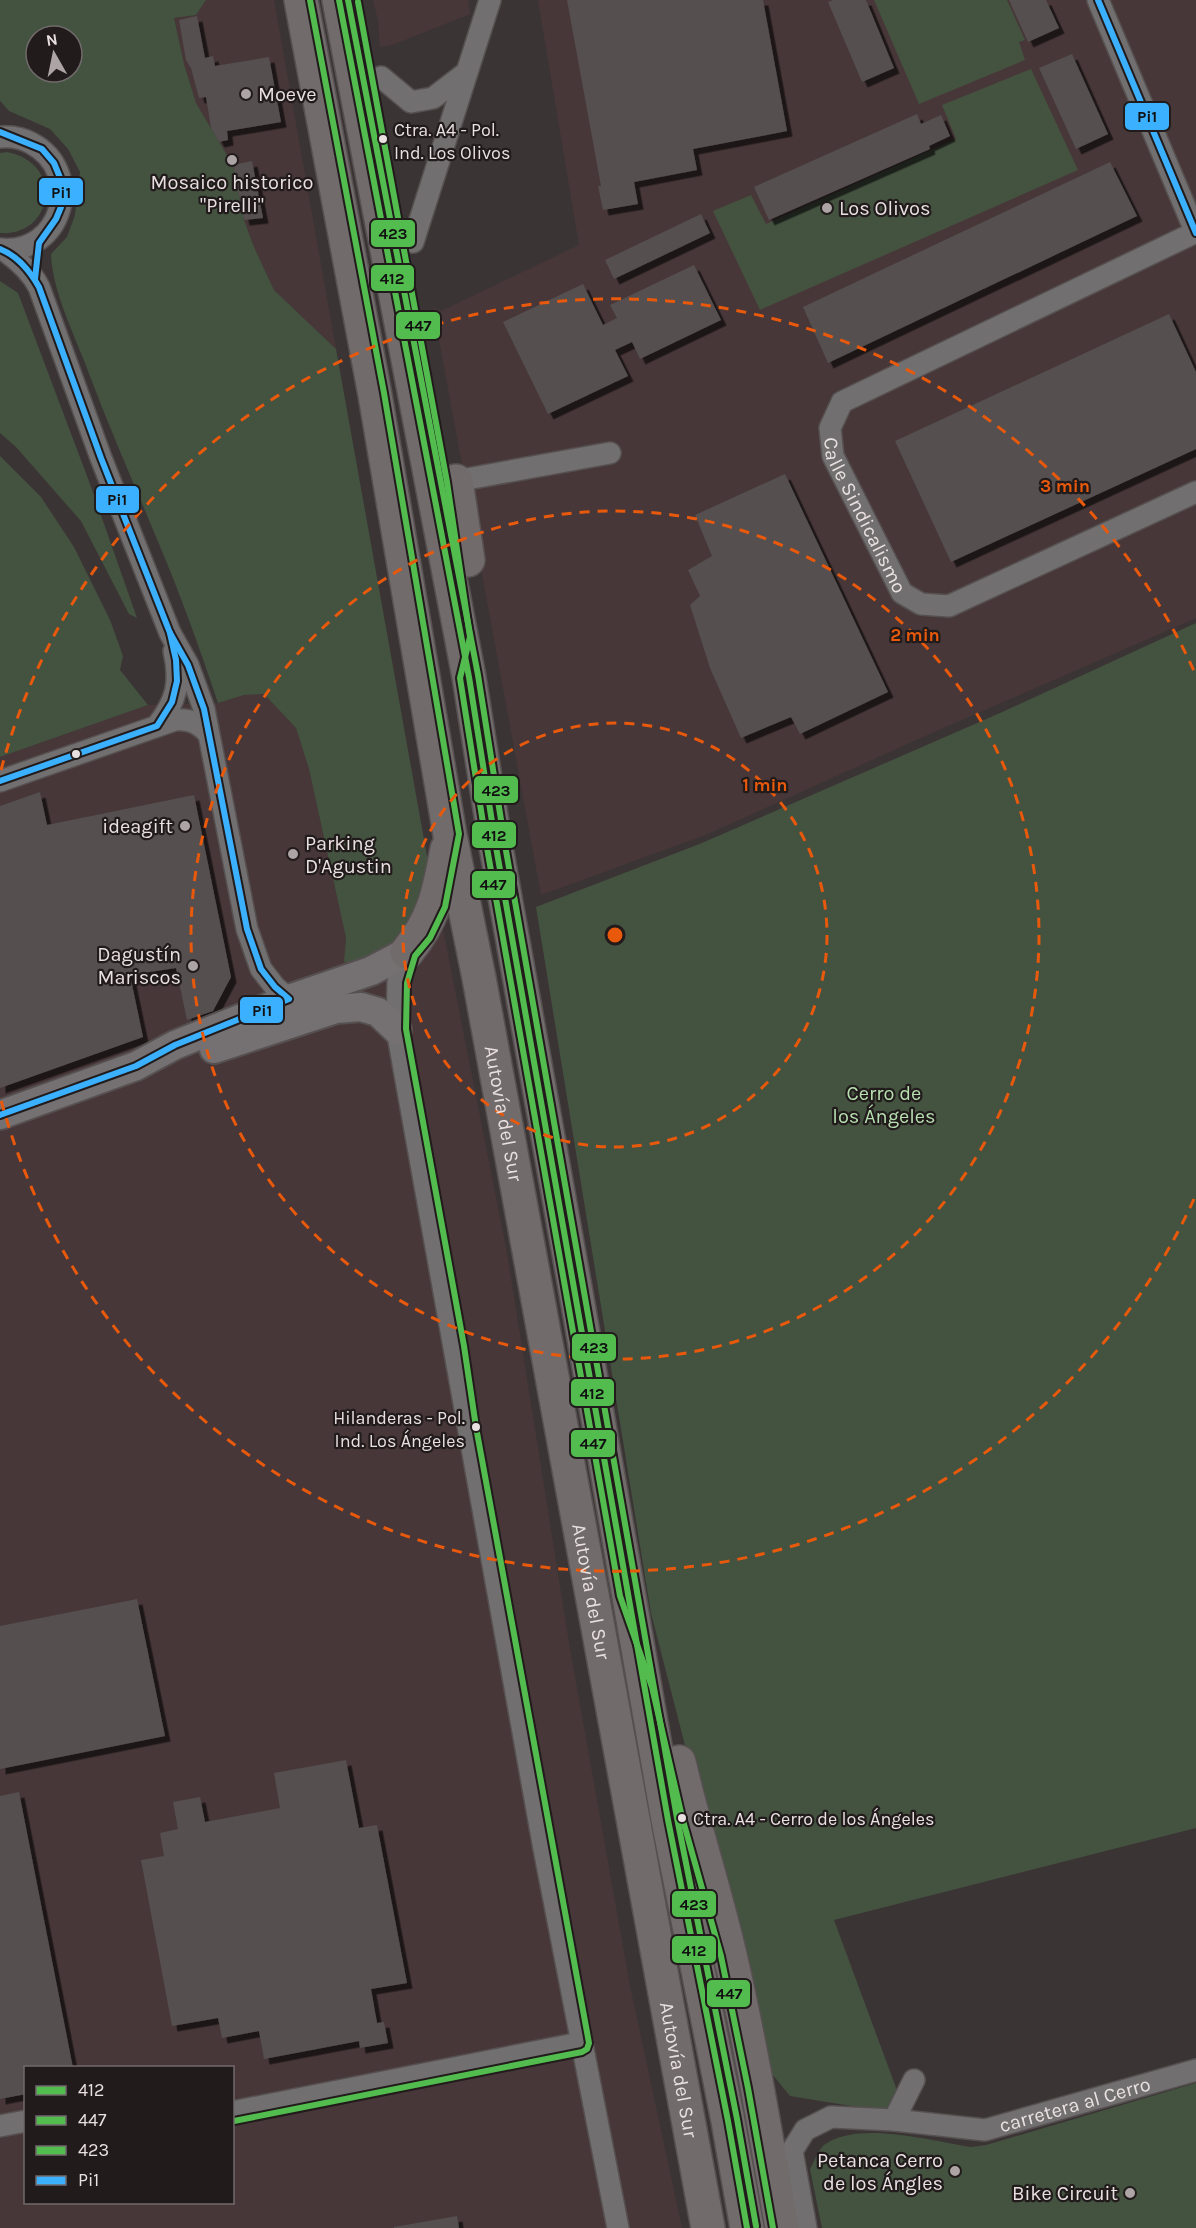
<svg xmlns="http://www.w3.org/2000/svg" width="1196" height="2228" font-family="Karla,sans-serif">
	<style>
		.built { fill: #483738; fill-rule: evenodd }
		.green { fill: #445240; fill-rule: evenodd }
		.building { fill: #544f4f; filter: url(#shadow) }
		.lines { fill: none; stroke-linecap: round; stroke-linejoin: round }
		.street-casing { stroke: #565051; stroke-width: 24 }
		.secondary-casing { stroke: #565051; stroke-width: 32 }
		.highway-casing { stroke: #565051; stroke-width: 36 }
		.street { stroke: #716f6f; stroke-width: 21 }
		.secondary { stroke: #757071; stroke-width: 28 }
		.highway { stroke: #716b6c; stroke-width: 33 }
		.bus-1-casing { stroke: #211b1c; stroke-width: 10 }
		.bus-2-casing { stroke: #211b1c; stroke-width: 10 }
		.bus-3-casing { stroke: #211b1c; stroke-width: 10 }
		.bus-4-casing { stroke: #211b1c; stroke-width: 10 }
		.bus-1 { stroke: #52bc4e; stroke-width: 6 }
		.bus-2 { stroke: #52bc4e; stroke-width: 6 }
		.bus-3 { stroke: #52bc4e; stroke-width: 6 }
		.bus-4 { stroke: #3ab0ff; stroke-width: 6 }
		.ring { fill: none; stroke: #e8590c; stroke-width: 3; stroke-dasharray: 10 8 }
		.poi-dot { fill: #aca4a5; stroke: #211b1c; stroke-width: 2 }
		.bus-dot { fill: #e9e0e1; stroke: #211b1c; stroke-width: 2 }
		.labels { text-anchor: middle; stroke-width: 4.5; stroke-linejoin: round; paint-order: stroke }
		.bus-label { font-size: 18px; fill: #e9e0e1; stroke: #211b1c; text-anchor: start }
		.poi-label { font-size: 20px; fill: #e9e0e1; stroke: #211b1c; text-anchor: end }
		.street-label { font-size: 20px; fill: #e9e0e1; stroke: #211b1c }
		.park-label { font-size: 20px; fill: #b7dfb0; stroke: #211b1c }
		.centre { fill: #e8590c; stroke: #211b1c; stroke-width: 3 }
		.ring-label { font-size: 18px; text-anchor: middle; font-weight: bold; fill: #e8590c; stroke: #211b1c; stroke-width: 4.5; stroke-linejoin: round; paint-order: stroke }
		.line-badge { stroke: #211b1c; stroke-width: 2 }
		.pale-badge-label { font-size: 16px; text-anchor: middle; font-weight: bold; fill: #111 }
	</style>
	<defs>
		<filter id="shadow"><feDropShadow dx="5.5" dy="5.5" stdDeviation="0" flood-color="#0009"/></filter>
	</defs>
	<rect width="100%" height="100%" fill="#3b3435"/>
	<g class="built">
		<path d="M206 0H274L336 349 274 290 254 247 244 220 233 165 196 103 184 64 174 18 196 15Z"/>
		<path d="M373 0H468L470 14 392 45 380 47 378 20Z"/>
		<path d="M538 0H1196V618L925 736 708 834 541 895 433 307 441 311 579 245Z"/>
		<path d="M264 694 296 728 309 769 346 938 345 962 442 924 507 1253 569 1643 630 1986 682 2228H0V757L148 705 218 703 244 695ZM26 2068H232V2202H26Z"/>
	</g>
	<g class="green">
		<path d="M0 0H206L196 15 174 18 184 64 196 103 233 165 244 220 254 247 274 290 336 349 432 884 398 942 353 964 344 962 346 938 309 769 296 728 264 694 244 695 218 703C200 649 181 596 159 544 135 486 110 430 88 371 75 336 52 291 51 254L67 237 75 215 80 172 68 149 50 129 9 111 0 101ZM36 36H72V72H36Z"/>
		<path d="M874 0H1007L1025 40 1019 42 1025 60 919 104Z"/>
		<path d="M1031 69 1078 170 760 310 713 211 751 195 766 224 956 139 942 105Z"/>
		<path d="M7 152C65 163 53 237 0 233V153Z"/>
		<path d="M0 281 18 293 90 484 137 618 129 614 81 521 16 447 0 433Z"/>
		<path d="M0 456 41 497 74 547 110 620 123 656 120 670 148 705 0 757Z"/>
		<path d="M1196 623V1828L834 1920 898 2093 896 2110 870 2109 790 2096 768 2069 651 1613 536 907 702 843 1000 713Z"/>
		<path d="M1196 2083V2228H822L810 2169C814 2162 818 2150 824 2145 858 2120 931 2141 971 2147L986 2145Z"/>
	</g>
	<g class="building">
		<path d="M567 0H763L787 131 693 149 697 170 634 182 638 204 603 210 598 186H601Z"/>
		<path d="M833 0H866L894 68 862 82 828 2Z"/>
		<path d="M1009 0H1046L1059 28 1028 42Z"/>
		<path d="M197 16 205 58 213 56 215 66 269 57 281 122 227 131 228 140 219 142 211 128 206 97 199 98 191 68 186 60 179 20Z"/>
		<path d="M1072 54 1108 134 1076 149 1039 68Z"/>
		<path d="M917 114 921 124 941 115 950 136 929 146 930 149 769 220 754 187Z"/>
		<path d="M252 161 263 218 244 220 233 165Z"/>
		<path d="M1110 162 1137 216 828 363 803 307Z"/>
		<path d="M701 214 710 233 614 279 605 260Z"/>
		<path d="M694 265 721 320 640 359 632 342 615 350 628 376 548 414 503 322 583 284 603 325 617 318 610 305Z"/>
		<path d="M1169 314 1196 372V449L951 562 895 441Z"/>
		<path d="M785 474 888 692 800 734 791 717 741 738 710 668 690 605 700 596 688 570 712 556 695 515Z"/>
		<path d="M40 792 47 825 194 795 231 977 213 1011 187 1020 176 968 130 975 143 1037 0 1088V806Z"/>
		<path d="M137 1599 165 1736 0 1769V1626Z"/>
		<path d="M346 1760 359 1828 377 1825 407 1983 371 1989 377 2023 384 2022 388 2043 360 2048 359 2041 264 2059 259 2031 222 2038 218 2018 172 2026 141 1860 164 1856 160 1833 178 1829 173 1802 200 1797 205 1822 280 1808 274 1773Z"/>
		<path d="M19 1792 73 2068H26V2094L0 2099V1796Z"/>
		<path d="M457 2216 459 2228H394V2227Z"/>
	</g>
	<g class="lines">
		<g class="street-casing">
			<g id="street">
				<path d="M1098 0 1196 233"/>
				<path d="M381 77 411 102 433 98 467 72"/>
				<path d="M0 137C10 136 22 138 31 143 86 172 62 256 0 249"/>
				<path id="s1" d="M1196 232 842 402 830 428 833 456 902 593 921 604 949 606 1196 492"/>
				<path d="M413 242 490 0"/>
				<path d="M4 250C18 260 31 271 39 287L101 458 170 633 188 665 204 709 247 929 261 969 275 987 289 999"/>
				<path d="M456 481 610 453"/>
				<path d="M157 726C177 700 181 683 174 651"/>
				<path d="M0 781 175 720C190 719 198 723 208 733"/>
				<path d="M407 952 398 982 397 1030 544 1849 618 2228"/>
				<path d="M232 2112 580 2043"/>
				<path d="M894 2120 914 2080"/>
				<path d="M0 2126 26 2121"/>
				<path id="s2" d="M806 2228 792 2151 805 2130 831 2117 894 2120 985 2130 1196 2070"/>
			</g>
		</g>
		<g class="secondary-casing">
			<g id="secondary">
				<path d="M214 1049 336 1009 361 1007 378 1012 397 1030"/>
				<path d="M0 1115 136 1066 175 1045 289 999 371 971 407 952"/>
			</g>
		</g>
		<g class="highway-casing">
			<g id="highway">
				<path id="s3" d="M301 0 375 395 450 835 479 978 708 2228"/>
				<path d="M339 0 469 677 496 847 576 1293 668 1820 728 2121 747 2228"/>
				<path d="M456 481 468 560"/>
				<path d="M407 952C435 918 439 891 447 849"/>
				<path d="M679 1762C694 1827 715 1890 730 1955 751 2045 766 2137 782 2228"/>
			</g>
		</g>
		<use href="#street" class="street"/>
		<use href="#secondary" class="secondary"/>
		<use href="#highway" class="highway"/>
		<g class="bus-1-casing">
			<path id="bus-1" d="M339 0 469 677 496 847 668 1820 728 2121 747 2228"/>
		</g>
		<g class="bus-2-casing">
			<g id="bus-2">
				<path d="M358 2 447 482 470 637 460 678 487 848 620 1596 652 1687 682 1817 721 1956 748 2088 773 2228"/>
				<path d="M234 2121 582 2052 587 2049 589 2043 476 1427 464 1346 406 1029 407 983 415 956 430 938 445 907 459 834 384 393 310 0"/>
			</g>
		</g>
		<g class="bus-3-casing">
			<path id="bus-3" d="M348 0 478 675 505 845 677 1818 737 2119 756 2226"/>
		</g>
		<g class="bus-4-casing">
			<g id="bus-4">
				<path d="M1098 0 1196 233"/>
				<path d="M0 132 42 149 54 163 61 180V207L56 219 39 243 35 279"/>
				<path d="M0 249C18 256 30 271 39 287L101 458 170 633 188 665 204 709 247 929 261 969 275 987 289 999 175 1045 136 1066 0 1115"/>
				<path d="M0 781 157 726 172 702 177 681 176 660 170 633"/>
			</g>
		</g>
		<use href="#bus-1" class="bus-1"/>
		<use href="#bus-2" class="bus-2"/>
		<use href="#bus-3" class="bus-3"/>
		<use href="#bus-4" class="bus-4"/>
	</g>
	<g class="ring">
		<circle cx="615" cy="935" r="212"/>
		<circle cx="615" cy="935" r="424"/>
		<path d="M1194 1199A636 636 0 0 1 1 1100M1 770A636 636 0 0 1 1194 671"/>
	</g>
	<g class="poi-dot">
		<circle cx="246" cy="94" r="6"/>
		<circle cx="232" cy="160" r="6"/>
		<circle cx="827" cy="208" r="6"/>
		<circle cx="185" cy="826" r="6"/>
		<circle cx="293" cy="854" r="6"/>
		<circle cx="193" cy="966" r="6"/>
		<circle cx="955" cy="2171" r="6"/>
		<circle cx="1130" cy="2193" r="6"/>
	</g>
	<g class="bus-dot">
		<circle cx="383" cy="139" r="5"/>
		<circle cx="76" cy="754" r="5"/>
		<circle cx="476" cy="1427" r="5"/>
		<circle cx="682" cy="1818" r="5"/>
	</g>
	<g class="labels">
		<g class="bus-label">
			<text x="394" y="136">Ctra. A4 - Pol.<tspan x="394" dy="23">Ind. Los Olivos</tspan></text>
			<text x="465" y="1424" text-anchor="end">Hilanderas - Pol.<tspan x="465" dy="23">Ind. Los Ángeles</tspan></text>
			<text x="693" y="1825">Ctra. A4 - Cerro de los Ángeles</text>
		</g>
		<g class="poi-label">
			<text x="258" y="101" text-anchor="start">Moeve</text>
			<text x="232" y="189" text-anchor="middle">Mosaico historico<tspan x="232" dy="23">"Pirelli"</tspan></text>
			<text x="839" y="215" text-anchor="start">Los Olivos</text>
			<text x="173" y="833">ideagift</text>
			<text x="305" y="850" text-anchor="start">Parking<tspan x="305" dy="23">D'Agustin</tspan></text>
			<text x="181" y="961">Dagustín<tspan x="181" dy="23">Mariscos</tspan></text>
			<text x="943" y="2167">Petanca Cerro<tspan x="943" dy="23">de los Ángles</tspan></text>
			<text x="1118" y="2200">Bike Circuit</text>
		</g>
		<g class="street-label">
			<text dy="7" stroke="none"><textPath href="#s1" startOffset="516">Calle Sindicalismo</textPath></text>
			<text dy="7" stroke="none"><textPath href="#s3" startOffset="1132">Autovía del Sur</textPath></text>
			<text dy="7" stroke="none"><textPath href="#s3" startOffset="1618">Autovía del Sur</textPath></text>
			<text dy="7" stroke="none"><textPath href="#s3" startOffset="2104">Autovía del Sur</textPath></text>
			<text dy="7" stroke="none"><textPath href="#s2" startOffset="380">carretera al Cerro</textPath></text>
		</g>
		<g class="park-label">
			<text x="884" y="1100">Cerro de<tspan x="884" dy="23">los Ángeles</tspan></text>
		</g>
	</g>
	<circle cx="615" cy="935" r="9" class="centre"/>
	<g class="ring-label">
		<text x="1065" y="492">3 min</text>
		<text x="915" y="641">2 min</text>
		<text x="765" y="791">1 min</text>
	</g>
	<g class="line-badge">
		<rect x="1124" y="102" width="46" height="29" rx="6" fill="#3ab0ff"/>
		<rect x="38" y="177" width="46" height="29" rx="6" fill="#3ab0ff"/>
		<rect x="370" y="219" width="46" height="29" rx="6" fill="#52bc4e"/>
		<rect x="370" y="264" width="45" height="28" rx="6" fill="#52bc4e"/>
		<rect x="395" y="311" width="46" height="29" rx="6" fill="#52bc4e"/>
		<rect x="95" y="485" width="45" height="29" rx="6" fill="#3ab0ff"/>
		<rect x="473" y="775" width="46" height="29" rx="6" fill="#52bc4e"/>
		<rect x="471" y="821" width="46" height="28" rx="6" fill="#52bc4e"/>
		<rect x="471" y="870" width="45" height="29" rx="6" fill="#52bc4e"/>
		<rect x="239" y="996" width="45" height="28" rx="6" fill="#3ab0ff"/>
		<rect x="571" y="1333" width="46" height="29" rx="6" fill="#52bc4e"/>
		<rect x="570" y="1378" width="45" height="29" rx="6" fill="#52bc4e"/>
		<rect x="570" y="1429" width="46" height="29" rx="6" fill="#52bc4e"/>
		<rect x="671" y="1890" width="46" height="28" rx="6" fill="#52bc4e"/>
		<rect x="671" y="1935" width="46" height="29" rx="6" fill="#52bc4e"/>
		<rect x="706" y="1979" width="45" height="29" rx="6" fill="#52bc4e"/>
	</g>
	<g class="pale-badge-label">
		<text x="1147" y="122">Pi1</text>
		<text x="61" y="198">Pi1</text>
		<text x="393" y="239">423</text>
		<text x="392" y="284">412</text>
		<text x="418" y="331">447</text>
		<text x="117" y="505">Pi1</text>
		<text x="496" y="796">423</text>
		<text x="494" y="841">412</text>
		<text x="493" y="890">447</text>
		<text x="262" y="1016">Pi1</text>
		<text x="594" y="1353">423</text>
		<text x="592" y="1399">412</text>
		<text x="593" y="1449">447</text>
		<text x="694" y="1910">423</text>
		<text x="694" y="1956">412</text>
		<text x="729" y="1999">447</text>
	</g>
	<rect x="24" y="2066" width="210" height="138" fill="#211b1c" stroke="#716a6b" stroke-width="1.5"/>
	<rect x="36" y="2086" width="30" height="9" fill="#52bc4e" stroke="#716a6b" stroke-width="1.5"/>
	<text x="78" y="2096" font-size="18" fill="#e9e0e1">412</text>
	<rect x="36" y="2116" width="30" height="9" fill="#52bc4e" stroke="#716a6b" stroke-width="1.5"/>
	<text x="78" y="2126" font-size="18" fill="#e9e0e1">447</text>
	<rect x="36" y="2146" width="30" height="9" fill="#52bc4e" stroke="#716a6b" stroke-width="1.5"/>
	<text x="78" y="2156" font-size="18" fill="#e9e0e1">423</text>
	<rect x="36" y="2176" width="30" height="9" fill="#3ab0ff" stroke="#716a6b" stroke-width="1.5"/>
	<text x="78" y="2186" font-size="18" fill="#e9e0e1">Pi1</text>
	<g transform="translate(54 54) rotate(351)"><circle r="28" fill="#211b1c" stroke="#716a6b" stroke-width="1.5"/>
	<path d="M0-4.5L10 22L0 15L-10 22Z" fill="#aca4a5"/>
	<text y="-9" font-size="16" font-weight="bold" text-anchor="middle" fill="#e9e0e1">N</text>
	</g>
</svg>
